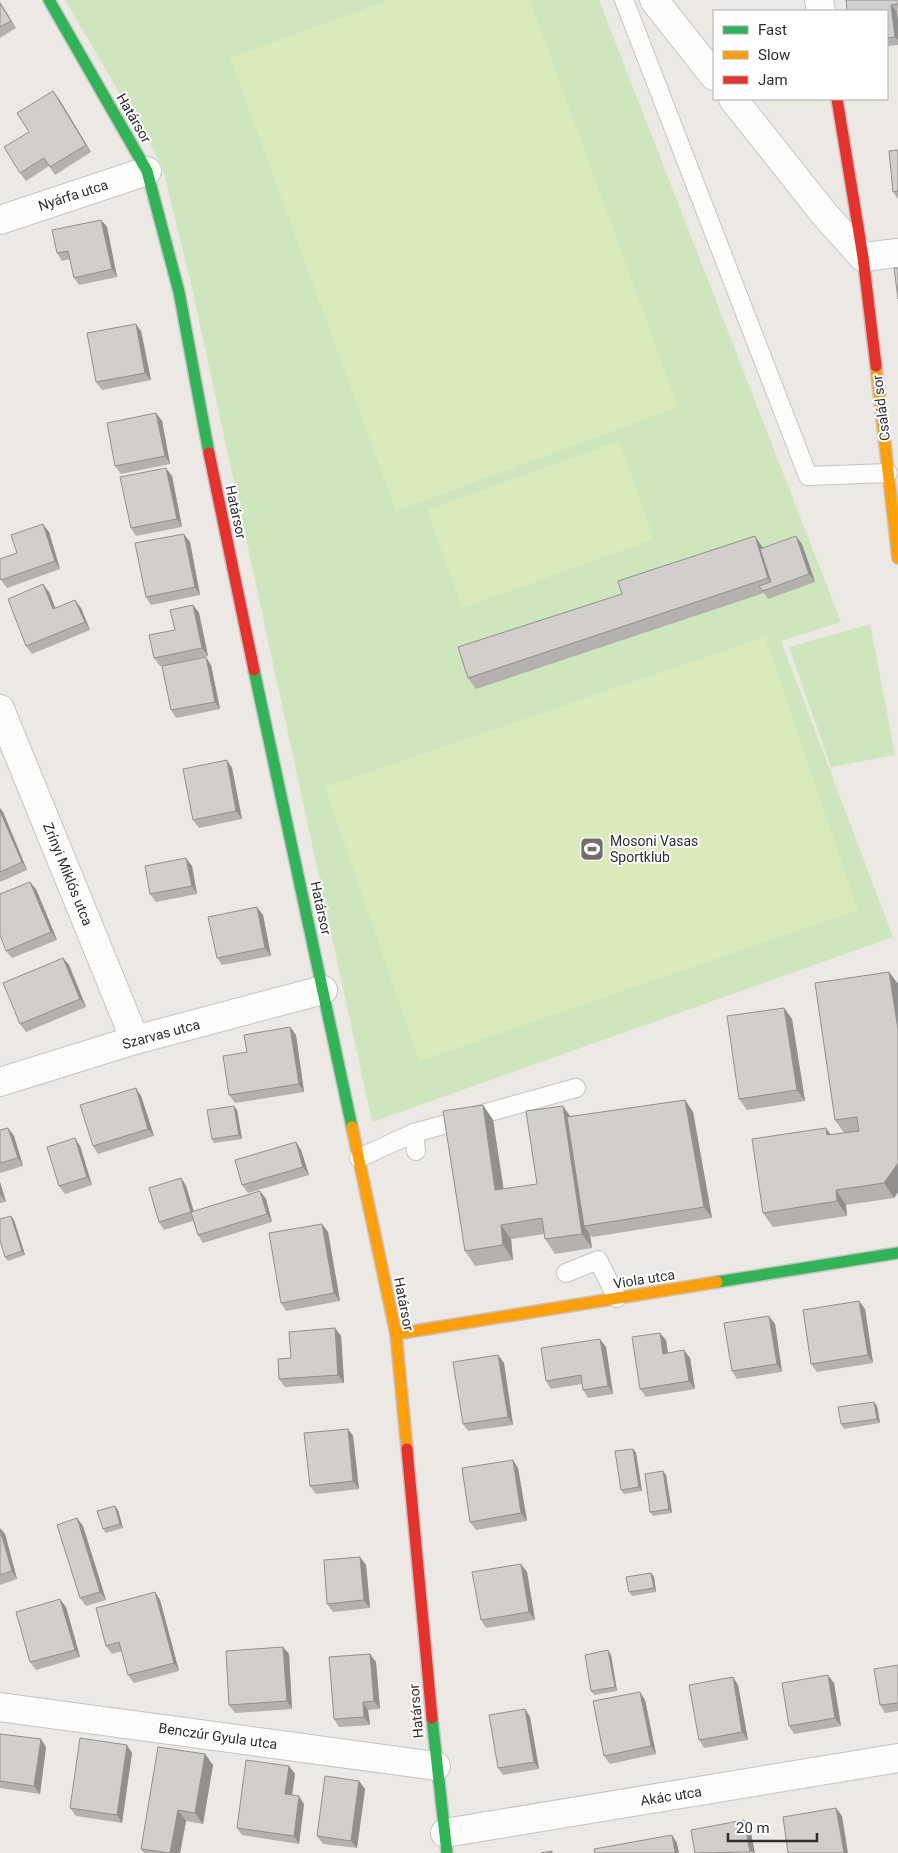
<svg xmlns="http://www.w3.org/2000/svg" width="898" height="1853" font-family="Roboto,sans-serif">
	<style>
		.green { fill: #cee6be }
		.pitch { fill: #d9eabb }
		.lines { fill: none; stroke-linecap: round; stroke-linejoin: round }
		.lane-casing { stroke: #c5c4c5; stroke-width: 20 }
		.street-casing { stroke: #c5c4c5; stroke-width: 30 }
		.fast-casing { stroke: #c5c4c5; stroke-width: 14 }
		.slow-casing { stroke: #c5c4c5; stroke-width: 14 }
		.jam-casing { stroke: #c5c4c5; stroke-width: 14 }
		.lane { stroke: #fcfcfb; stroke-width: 18 }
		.street { stroke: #fcfcfb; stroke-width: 28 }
		.fast { stroke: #30b455; stroke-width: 11 }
		.slow { stroke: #ff9f0a; stroke-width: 11 }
		.jam { stroke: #e5322d; stroke-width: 11 }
		.wall { fill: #b4b1af }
		.shaded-wall { fill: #92908e }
		.building { fill: #d1cecb; stroke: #92908e }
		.labels { text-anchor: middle; stroke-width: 4; stroke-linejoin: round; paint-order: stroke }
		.street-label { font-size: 14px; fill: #2e2e2e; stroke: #fff }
		.poi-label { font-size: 14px; fill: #2e2e2e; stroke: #fff; text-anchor: start }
	</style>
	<rect width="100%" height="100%" fill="#ece8e4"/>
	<g class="green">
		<path d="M65 0H599L841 622 781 641 893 937 372 1122 192 288 162 165Z"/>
		<path d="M870 624 895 755 831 767 789 647Z"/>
	</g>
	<g class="pitch">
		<path d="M389 0H530L678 407 396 511 230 58Z"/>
		<path d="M619 441 654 539 462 608 427 510Z"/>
		<path d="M765 637 858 910 419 1061 325 787Z"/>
	</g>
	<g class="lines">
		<g class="lane-casing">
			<g id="lane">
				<path d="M624 0 808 476 888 473"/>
				<path d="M414 1133 576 1088"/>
				<path d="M359 1158 414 1133 416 1151"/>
				<path d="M566 1273 598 1260 617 1298"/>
			</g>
		</g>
		<g class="street-casing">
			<g id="street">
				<path d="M654 0 714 76"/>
				<path d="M819 0 821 11"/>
				<path d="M733 99 825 215 863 257 898 253"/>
				<path d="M0 220 147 171"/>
				<path d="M0 709 135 1040"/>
				<path d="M0 1082 135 1040 323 990"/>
				<path d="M0 1707 436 1766"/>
				<path d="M445 1833 898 1758"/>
			</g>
		</g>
		<g class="fast-casing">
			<g id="fast">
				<path d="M49 0 147 171 179 292 209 453"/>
				<path d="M254 670 352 1127"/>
				<path d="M717 1282 898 1253"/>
				<path d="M432 1718 447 1853"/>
			</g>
		</g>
		<g class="slow-casing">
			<g id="slow">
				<path d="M876 366 898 558"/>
				<path d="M352 1127 396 1334 407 1449"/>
				<path d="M396 1334 717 1282"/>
			</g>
		</g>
		<g class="jam-casing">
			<g id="jam">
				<path d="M837 99 863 257 876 366"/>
				<path d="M209 453 254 670"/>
				<path d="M407 1449 432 1718"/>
			</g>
		</g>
		<use href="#lane" class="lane"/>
		<use href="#street" class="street"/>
		<use href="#fast" class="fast"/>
		<use href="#slow" class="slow"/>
		<use href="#jam" class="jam"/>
	</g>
	<g class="wall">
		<path d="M898 0V12H897L898 21V45L887 46V11H847Z"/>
		<path d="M0 2 16 28 0 38Z"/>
		<path d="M59 99 91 152 55 175 49 166 26 181 20 173 29 132Z"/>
		<path d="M898 150V199L893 192Z"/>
		<path d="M101 220 107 227 117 277 79 285 74 278 70 259 62 261 57 253Z"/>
		<path d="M141 331 151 380 102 390 96 382Z"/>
		<path d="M156 413 162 421 170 464 121 474 115 466Z"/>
		<path d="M172 476 182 527 136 536 131 528Z"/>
		<path d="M49 532 60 569 7 588 1 580 17 553Z"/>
		<path d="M190 542 200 595 151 605 146 597Z"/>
		<path d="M802 544 815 582 768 599 764 593 476 689 468 678 763 548Z"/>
		<path d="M49 592 55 608H81L90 630 32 654 26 646Z"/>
		<path d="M193 605 199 613 208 656 175 663 211 665 220 709 176 718 171 710 162 666H160L154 658Z"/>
		<path d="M232 768 242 819 199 828 193 820Z"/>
		<path d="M0 808 3 812 27 870 0 882Z"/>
		<path d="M192 866 197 894 156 902 150 894Z"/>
		<path d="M36 889 57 940 12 958 6 951Z"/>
		<path d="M263 915 271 956 222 965 217 958Z"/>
		<path d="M63 958 69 965 86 1007 26 1032 20 1024Z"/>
		<path d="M889 972 898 984V1192L894 1198 846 1205 847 1216 773 1227 763 1213 831 1135 844 1133 835 1120Z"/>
		<path d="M784 1008 792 1019 805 1101 747 1110 739 1099Z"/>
		<path d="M290 1027 296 1035 304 1092 235 1103 229 1095 247 1052Z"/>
		<path d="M136 1088 141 1096 154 1136 98 1154 93 1146Z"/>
		<path d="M685 1100 693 1112 712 1218 592 1237 590 1235 592 1248 555 1254 545 1239 544 1234 511 1239 513 1260 475 1266 465 1251 483 1105 493 1120 503 1189 537 1184 571 1117Z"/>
		<path d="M237 1110 242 1139 214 1143 212 1139Z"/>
		<path d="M8 1128 14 1136 23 1166 0 1173V1130Z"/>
		<path d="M296 1142 301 1150 309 1175 248 1193 242 1185Z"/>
		<path d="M80 1146 92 1185 65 1194 59 1186Z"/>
		<path d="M181 1178 186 1186 194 1211 260 1191 266 1199 272 1222 203 1243 198 1235 193 1221 164 1230 159 1222Z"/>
		<path d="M0 1182 6 1202 0 1203Z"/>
		<path d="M14 1220 25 1255 8 1261 5 1257Z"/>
		<path d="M322 1224 328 1232 340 1301 286 1311 281 1303Z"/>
		<path d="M865 1309 873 1363 817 1372 811 1364Z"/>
		<path d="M775 1324 782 1372 737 1379 732 1371Z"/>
		<path d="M335 1328 341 1336 344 1383 285 1387 279 1379 291 1358Z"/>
		<path d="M666 1340 668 1353 690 1358 695 1389 646 1397 640 1389Z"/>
		<path d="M606 1347 613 1394 588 1398 583 1390 582 1384 551 1389 546 1381Z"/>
		<path d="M498 1355 504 1363 513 1425 468 1431 463 1424Z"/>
		<path d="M874 1402 877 1406 880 1423 844 1429 841 1424Z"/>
		<path d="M348 1429 353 1436 359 1489 316 1494 310 1486Z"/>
		<path d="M633 1449 636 1453 642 1491 624 1494 621 1490Z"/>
		<path d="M518 1468 527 1521 476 1530 470 1522Z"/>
		<path d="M666 1475 672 1513 653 1516 650 1512Z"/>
		<path d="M118 1510 123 1528 106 1533 103 1529Z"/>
		<path d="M77 1518 83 1526 106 1600 86 1606 80 1598Z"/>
		<path d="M0 1528 5 1534 17 1579 0 1585Z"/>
		<path d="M360 1557 366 1565 370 1608 333 1612 327 1604Z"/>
		<path d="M527 1572 535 1620 486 1628 481 1620Z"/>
		<path d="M651 1573 654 1577 656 1592 632 1596 629 1592Z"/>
		<path d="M155 1592 160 1600 179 1671 134 1683 128 1675 122 1651 112 1654 106 1646Z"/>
		<path d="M66 1607 80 1657 36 1670 30 1662Z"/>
		<path d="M283 1647 289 1654 292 1709 235 1713 229 1705Z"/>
		<path d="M611 1655 617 1691 594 1695 591 1691Z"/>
		<path d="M376 1662 380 1709 368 1710 370 1725 339 1727 334 1719Z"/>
		<path d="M898 1665V1711L885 1713 880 1705Z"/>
		<path d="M834 1683 841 1726 794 1734 789 1726Z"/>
		<path d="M738 1685 748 1740 704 1748 699 1740Z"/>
		<path d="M645 1700 656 1754 610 1764 604 1756Z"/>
		<path d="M525 1709 530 1717 539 1769 503 1775 498 1768Z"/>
		<path d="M0 1734 41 1739 46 1747 40 1794 0 1788Z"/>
		<path d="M132 1753 122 1823 76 1816 70 1808Z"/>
		<path d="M205 1754 213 1765 203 1824 186 1821 180 1853H144L141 1849Z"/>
		<path d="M289 1766 295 1774 292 1795 304 1804 299 1844 242 1835 237 1828Z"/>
		<path d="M359 1781 365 1789 357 1848 323 1844 317 1836Z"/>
	</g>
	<g class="shaded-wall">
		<path d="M0 2 16 28 11 21Z"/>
		<path d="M891 5 897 12 898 21V40L895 37Z"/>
		<path d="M53 91 59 99 91 152 86 145Z"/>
		<path d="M101 220 107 227 117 277 112 269Z"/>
		<path d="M136 324 141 331 151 380 145 373Z"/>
		<path d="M156 413 162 421 170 464 165 456Z"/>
		<path d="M166 468 172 476 182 527 177 519Z"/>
		<path d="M43 524 49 532 60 569 55 561Z"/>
		<path d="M184 534 190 542 200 595 195 587Z"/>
		<path d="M755 536 763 548 775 586 774 587 768 578Z"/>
		<path d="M796 536 802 544 815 582 809 574Z"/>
		<path d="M43 584 49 592 59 617 53 609Z"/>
		<path d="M75 600 81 608 90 630 85 622Z"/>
		<path d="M193 605 199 613 208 656 202 648Z"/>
		<path d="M206 657 211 665 220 709 215 702Z"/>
		<path d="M227 760 232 768 242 819 236 811Z"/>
		<path d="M0 808 3 812 27 870 22 862 0 811Z"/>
		<path d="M186 858 192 866 197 894 192 886Z"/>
		<path d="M30 882 36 889 57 940 51 932Z"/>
		<path d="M257 907 263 915 271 956 265 948Z"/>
		<path d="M63 958 69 965 86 1007 80 999Z"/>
		<path d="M889 972 898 984V1029Z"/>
		<path d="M784 1008 792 1019 805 1101 797 1090Z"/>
		<path d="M290 1027 296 1035 304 1092 299 1084Z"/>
		<path d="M136 1088 141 1096 154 1136 148 1129Z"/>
		<path d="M685 1100 693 1112 712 1218 704 1207Z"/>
		<path d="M483 1105 493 1120 506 1204 495 1190Z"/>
		<path d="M234 1106 237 1110 242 1139 239 1135Z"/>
		<path d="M563 1106 573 1120 584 1226 590 1235 592 1248 582 1234Z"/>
		<path d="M8 1128 14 1136 23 1166 18 1158Z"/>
		<path d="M826 1128 836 1142 827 1135Z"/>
		<path d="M75 1138 80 1146 92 1185 87 1177Z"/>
		<path d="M296 1142 301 1150 309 1175 303 1167Z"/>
		<path d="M898 1163V1192L894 1198 884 1183Z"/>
		<path d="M181 1178 186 1186 196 1220 191 1212Z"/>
		<path d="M0 1182 6 1202 0 1194Z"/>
		<path d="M836 1190 846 1205 847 1216 837 1201Z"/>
		<path d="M260 1191 266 1199 272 1222 267 1214Z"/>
		<path d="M11 1216 14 1220 25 1255 22 1251Z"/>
		<path d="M322 1224 328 1232 340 1301 334 1293Z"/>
		<path d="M501 1225 511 1239 513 1260 503 1245Z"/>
		<path d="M859 1301 865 1309 873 1363 868 1355Z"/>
		<path d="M769 1316 775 1324 782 1372 777 1364Z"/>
		<path d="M335 1328 341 1336 344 1383 338 1375Z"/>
		<path d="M660 1333 666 1340 669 1361 663 1354Z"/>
		<path d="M600 1339 606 1347 613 1394 608 1386Z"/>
		<path d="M684 1350 690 1358 695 1389 689 1381Z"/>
		<path d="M498 1355 504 1363 513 1425 508 1417Z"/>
		<path d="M874 1402 877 1406 880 1423 877 1419Z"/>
		<path d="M348 1429 353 1436 359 1489 353 1481Z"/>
		<path d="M633 1449 636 1453 642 1491 639 1487Z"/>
		<path d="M513 1460 518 1468 527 1521 521 1513Z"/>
		<path d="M663 1471 666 1475 672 1513 669 1509Z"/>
		<path d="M115 1506 118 1510 123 1528 120 1524Z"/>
		<path d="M77 1518 83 1526 106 1600 100 1592Z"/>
		<path d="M0 1528 5 1534 17 1579 12 1571Z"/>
		<path d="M360 1557 366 1565 370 1608 364 1600Z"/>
		<path d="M521 1564 527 1572 535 1620 529 1612Z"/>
		<path d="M651 1573 654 1577 656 1592 654 1588Z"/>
		<path d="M155 1592 160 1600 179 1671 174 1663Z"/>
		<path d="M60 1599 66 1607 80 1657 75 1650Z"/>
		<path d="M283 1647 289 1654 292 1709 287 1701Z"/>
		<path d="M608 1650 611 1655 617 1691 615 1687Z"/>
		<path d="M370 1654 376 1662 380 1709 374 1701Z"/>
		<path d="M828 1675 834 1683 841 1726 835 1718Z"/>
		<path d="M733 1677 738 1685 748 1740 742 1732Z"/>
		<path d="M640 1692 645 1700 656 1754 651 1746Z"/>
		<path d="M363 1702 368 1710 370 1725 364 1717Z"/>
		<path d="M525 1709 530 1717 539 1769 534 1762Z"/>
		<path d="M41 1739 46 1747 40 1794 34 1786Z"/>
		<path d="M127 1745 132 1753 122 1823 117 1815Z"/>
		<path d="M205 1754 213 1765 203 1824 195 1813Z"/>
		<path d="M289 1766 295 1774 291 1802 285 1794Z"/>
		<path d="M359 1781 365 1789 357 1848 351 1841Z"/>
		<path d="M299 1796 304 1804 299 1844 294 1836Z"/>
		<path d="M836 1808 842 1816 848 1853H844Z"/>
		<path d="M178 1810 186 1821 180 1853H170Z"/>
		<path d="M744 1820 750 1828 755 1853 750 1852Z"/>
		<path d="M672 1835 677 1843 679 1853H675Z"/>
	</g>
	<g class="building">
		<path d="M846 0H898V4L891 5 895 37 887 38V11H847Z"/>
		<path d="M0 3 11 21 0 27Z"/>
		<path d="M53 91 86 145 50 167 44 158 20 173 4 147 29 132 17 113Z"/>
		<path d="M898 150V191L893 192 889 151Z"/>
		<path d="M101 220 112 269 74 278 68 251 57 253 52 230Z"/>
		<path d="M894 268H898V299Z"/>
		<path d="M136 324 145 373 96 382 87 333Z"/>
		<path d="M156 413 165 456 115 466 107 423Z"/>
		<path d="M166 468 177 519 131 528 120 477Z"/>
		<path d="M43 524 55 561 1 580 0 578V559L17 553 11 535Z"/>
		<path d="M184 534 195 587 146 597 135 543Z"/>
		<path d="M755 536 768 578 468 678 458 647 622 594 618 581Z"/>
		<path d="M796 536 809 574 763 591 759 586 771 582 760 549Z"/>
		<path d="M43 584 53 609 75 600 85 622 26 646 8 599Z"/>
		<path d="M193 605 202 648 154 658 149 635 175 630 170 610Z"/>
		<path d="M206 657 215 702 171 710 162 666Z"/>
		<path d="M227 760 236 811 193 820 183 769Z"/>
		<path d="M0 811 22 862 0 872Z"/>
		<path d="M186 858 192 886 150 894 145 866Z"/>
		<path d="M30 882 51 932 6 951 0 935V894Z"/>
		<path d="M257 907 265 948 217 958 208 917Z"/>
		<path d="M63 958 80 999 20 1024 3 983Z"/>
		<path d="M889 972 898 1029V1163L884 1183 836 1190 837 1201 763 1213 752 1139 826 1128 827 1135 859 1131 857 1117 835 1120 815 983Z"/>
		<path d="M784 1008 797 1090 739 1099 727 1016Z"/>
		<path d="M290 1027 299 1084 229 1095 223 1056 247 1052 244 1035Z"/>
		<path d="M136 1088 148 1129 93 1146 80 1105Z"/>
		<path d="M685 1100 704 1207 584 1226 567 1117Z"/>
		<path d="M483 1105 495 1190 537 1184 526 1111 563 1106 582 1234 545 1239 542 1218 501 1225 503 1245 465 1251 443 1111Z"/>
		<path d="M234 1106 239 1135 212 1139 207 1110Z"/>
		<path d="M8 1128 18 1158 0 1163V1130Z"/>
		<path d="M75 1138 87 1177 59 1186 47 1147Z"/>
		<path d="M296 1142 303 1167 242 1185 235 1160Z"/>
		<path d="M181 1178 191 1212 159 1222 149 1188Z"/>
		<path d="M260 1191 267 1214 198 1235 191 1212Z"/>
		<path d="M11 1216 22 1251 5 1257 0 1240V1219Z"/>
		<path d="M322 1224 334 1293 281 1303 269 1233Z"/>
		<path d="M859 1301 868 1355 811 1364 803 1310Z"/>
		<path d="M769 1316 777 1364 732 1371 724 1323Z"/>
		<path d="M335 1328 338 1375 279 1379 278 1359 291 1358 289 1332Z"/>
		<path d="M660 1333 663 1354 684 1350 689 1381 640 1389 632 1337Z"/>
		<path d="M600 1339 608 1386 583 1390 581 1375 546 1381 541 1348Z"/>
		<path d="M498 1355 508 1417 463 1424 453 1362Z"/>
		<path d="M874 1402 877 1419 841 1424 838 1407Z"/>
		<path d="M348 1429 353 1481 310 1486 304 1433Z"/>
		<path d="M633 1449 639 1487 621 1490 615 1451Z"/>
		<path d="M513 1460 521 1513 470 1522 462 1468Z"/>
		<path d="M663 1471 669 1509 650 1512 645 1474Z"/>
		<path d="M115 1506 120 1524 103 1529 97 1511Z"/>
		<path d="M77 1518 100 1592 80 1598 57 1525Z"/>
		<path d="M0 1530 12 1571 0 1575Z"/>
		<path d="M360 1557 364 1600 327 1604 324 1560Z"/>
		<path d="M521 1564 529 1612 481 1620 472 1572Z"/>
		<path d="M651 1573 654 1588 629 1592 626 1577Z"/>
		<path d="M155 1592 174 1663 128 1675 119 1642 106 1646 96 1608Z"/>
		<path d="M60 1599 75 1650 30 1662 16 1612Z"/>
		<path d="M283 1647 287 1701 229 1705 226 1651Z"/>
		<path d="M608 1650 615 1687 591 1691 585 1655Z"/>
		<path d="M370 1654 374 1701 363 1702 364 1717 334 1719 329 1657Z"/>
		<path d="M898 1665V1703L880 1705 874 1669Z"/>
		<path d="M828 1675 835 1718 789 1726 782 1683Z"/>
		<path d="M733 1677 742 1732 699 1740 689 1685Z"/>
		<path d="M640 1692 651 1746 604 1756 593 1701Z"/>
		<path d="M525 1709 534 1762 498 1768 489 1715Z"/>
		<path d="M0 1734 41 1739 34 1786 0 1781Z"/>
		<path d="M80 1738 127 1745 117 1815 70 1808Z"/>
		<path d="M158 1747 205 1754 195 1813 178 1810 170 1853 141 1849Z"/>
		<path d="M246 1760 289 1766 285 1794 299 1796 294 1836 237 1828Z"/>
		<path d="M325 1776 359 1781 351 1841 317 1836Z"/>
		<path d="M836 1808 844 1853H788L783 1817Z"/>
		<path d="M744 1820 750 1852 695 1853 691 1830Z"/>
		<path d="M672 1835 675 1853H595L594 1849Z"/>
		<path d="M552 1851V1853H541Z"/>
	</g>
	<defs>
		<g id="stadium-square" transform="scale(1.25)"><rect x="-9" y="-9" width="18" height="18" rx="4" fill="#706f6e" stroke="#fff"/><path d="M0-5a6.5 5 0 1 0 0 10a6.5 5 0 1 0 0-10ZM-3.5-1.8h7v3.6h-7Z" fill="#fff"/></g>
	</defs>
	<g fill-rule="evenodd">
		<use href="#stadium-square" x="592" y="849"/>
	</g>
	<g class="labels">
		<g class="street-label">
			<text transform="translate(134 118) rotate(60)" y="5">Határsor</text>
			<text transform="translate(73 195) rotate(-18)" y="5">Nyárfa utca</text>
			<text transform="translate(881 408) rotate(-97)" y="5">Család sor</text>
			<text transform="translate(236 512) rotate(78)" y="5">Határsor</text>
			<text transform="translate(68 874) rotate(68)" y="5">Zrínyi Miklós utca</text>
			<text transform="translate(321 908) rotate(78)" y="5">Határsor</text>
			<text transform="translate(161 1034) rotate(-15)" y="5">Szarvas utca</text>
			<text transform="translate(644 1279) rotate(-9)" y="5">Viola utca</text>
			<text transform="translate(404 1304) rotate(79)" y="5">Határsor</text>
			<text transform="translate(416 1711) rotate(-95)" y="5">Határsor</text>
			<text transform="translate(218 1736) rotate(8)" y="5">Benczúr Gyula utca</text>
			<text transform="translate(671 1796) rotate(-9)" y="5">Akác utca</text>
		</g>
		<g class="poi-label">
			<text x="610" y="846">Mosoni Vasas<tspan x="610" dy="16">Sportklub</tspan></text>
		</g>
	</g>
	<rect x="713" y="10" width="175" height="90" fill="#ffffff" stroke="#ababab"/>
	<rect x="723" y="26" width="25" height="8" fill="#30b455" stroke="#ababab"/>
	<text x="758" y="35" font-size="15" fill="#2e2e2e">Fast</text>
	<rect x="723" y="51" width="25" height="8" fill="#ff9f0a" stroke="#ababab"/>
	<text x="758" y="60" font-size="15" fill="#2e2e2e">Slow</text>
	<rect x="723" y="76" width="25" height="8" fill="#e5322d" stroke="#ababab"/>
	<text x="758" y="85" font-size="15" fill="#2e2e2e">Jam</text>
	<path d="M728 1833v8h89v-8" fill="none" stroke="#2e2e2e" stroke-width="2.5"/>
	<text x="736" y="1833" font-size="15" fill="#2e2e2e" stroke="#ffffff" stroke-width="4" paint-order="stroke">20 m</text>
</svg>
